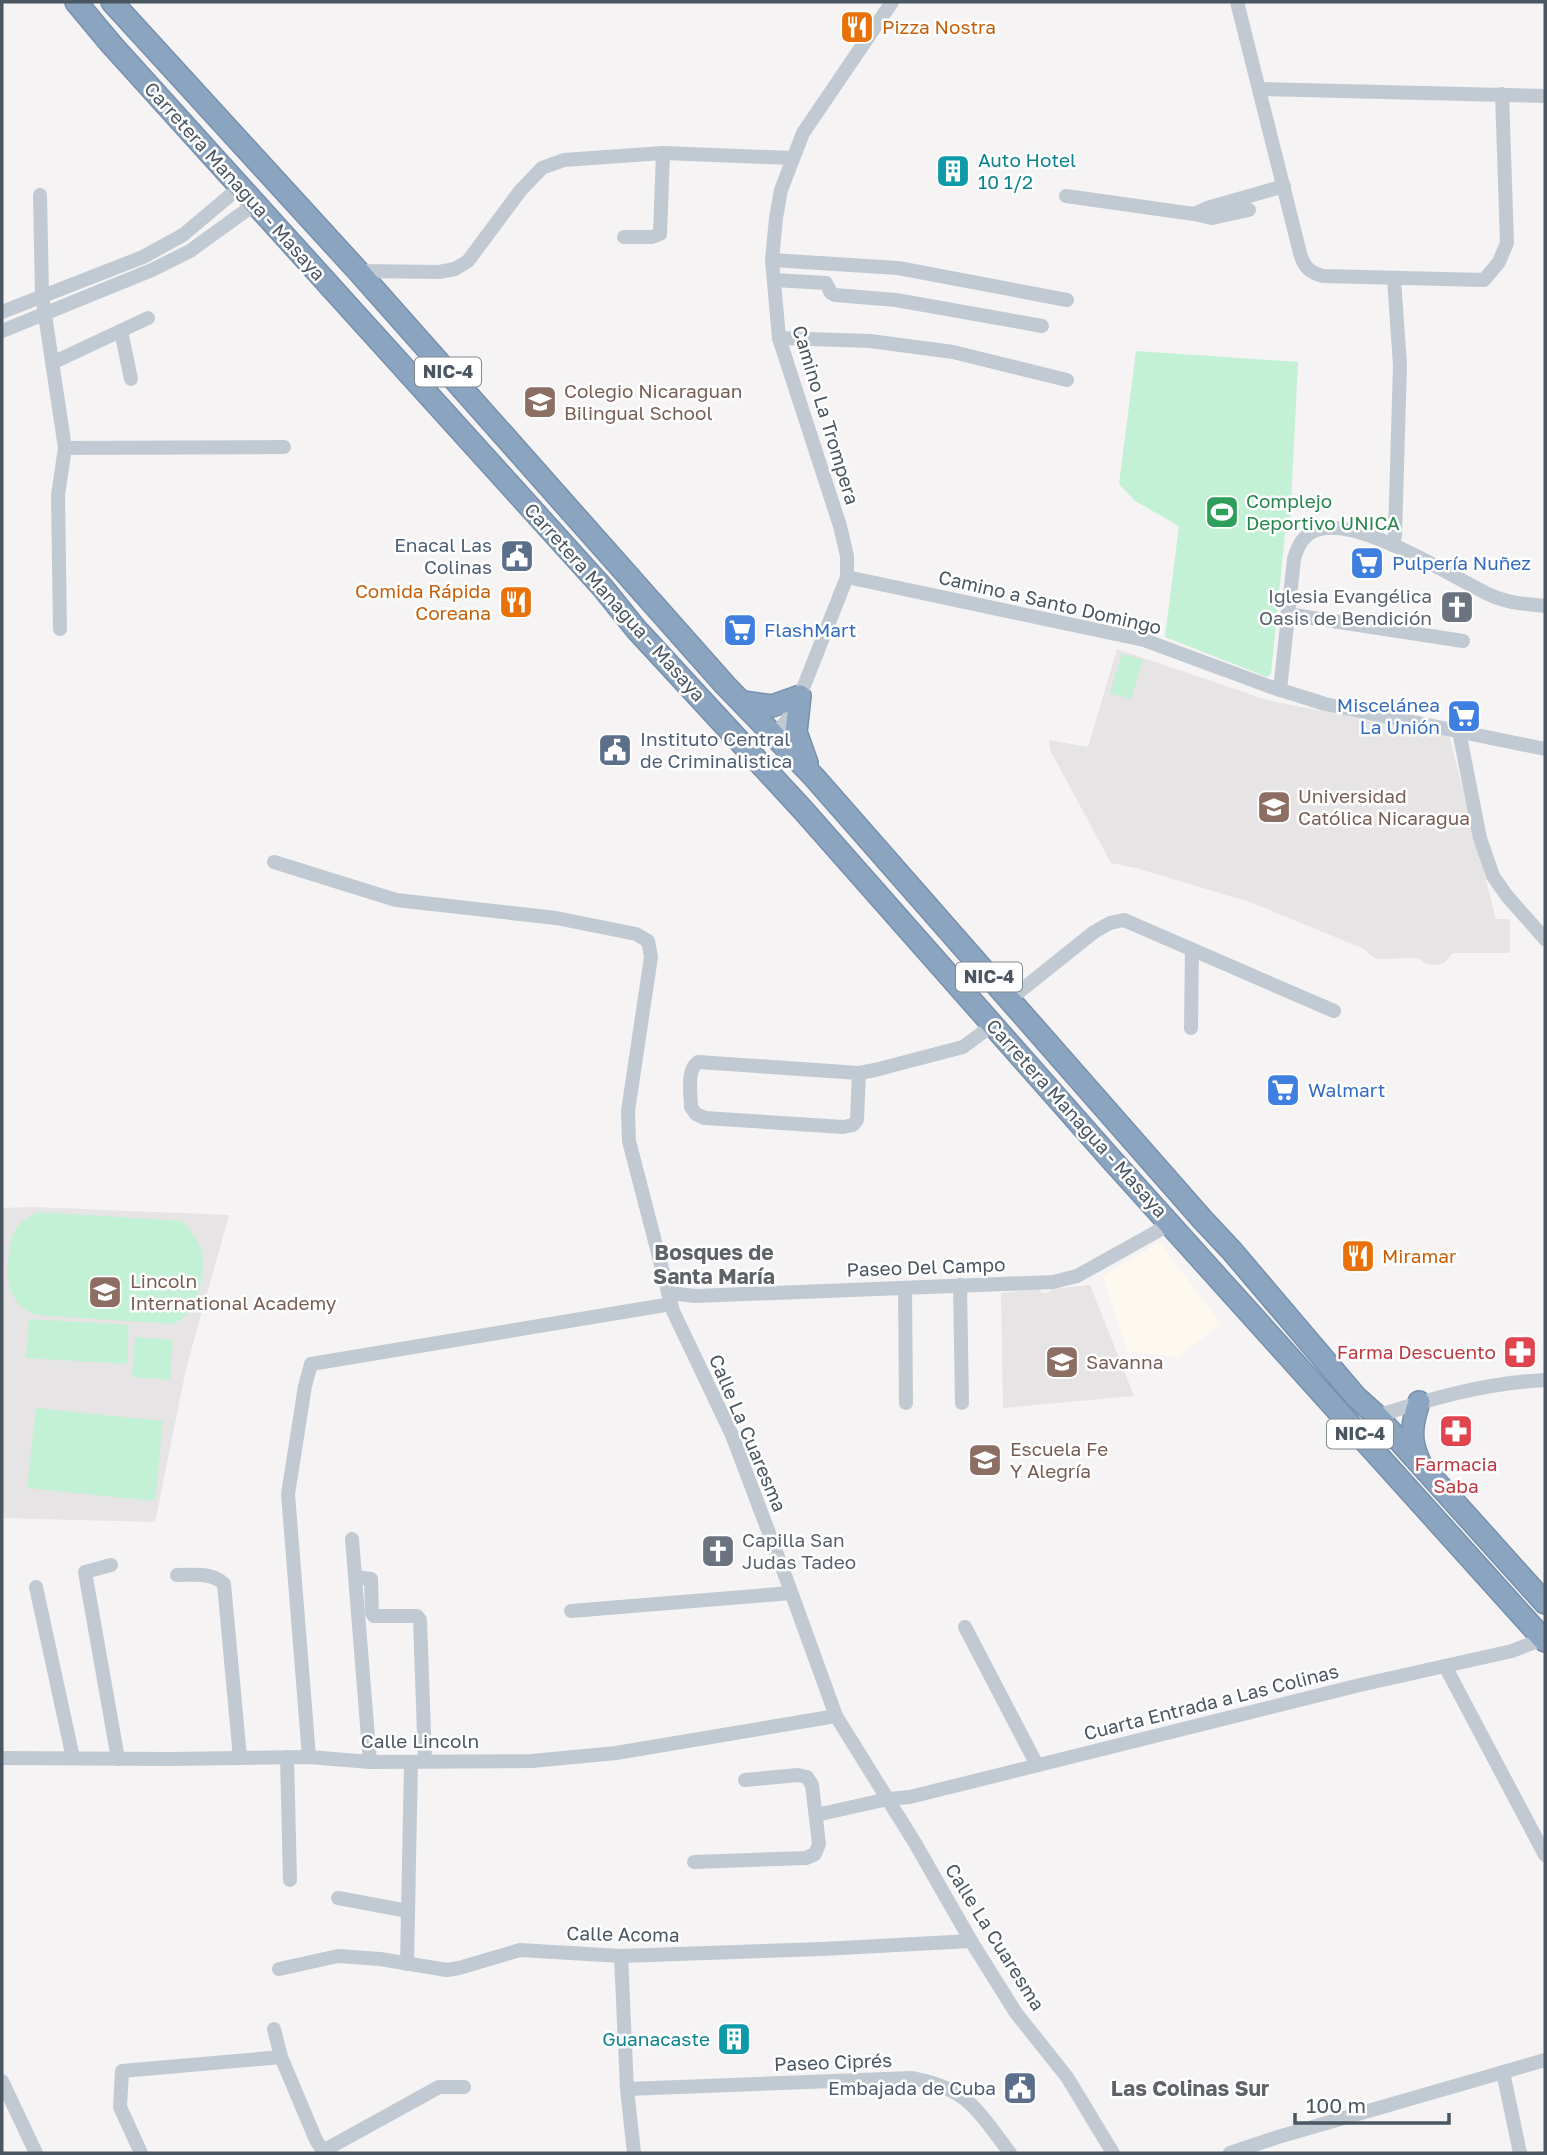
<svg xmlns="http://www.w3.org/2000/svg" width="1547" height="2155" font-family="'Golos Text',sans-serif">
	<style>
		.commercial { fill: #fdf9ef }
		.education { fill: #e6e4e5 }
		.pitch { fill: #c3f1d5 }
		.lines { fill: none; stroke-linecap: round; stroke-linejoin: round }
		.highway-casing { stroke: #7690ad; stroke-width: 24 }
		.minor { stroke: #c1cad2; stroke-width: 14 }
		.highway { stroke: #8ba5c1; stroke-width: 21 }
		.labels { text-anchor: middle; stroke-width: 5; stroke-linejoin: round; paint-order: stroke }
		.shield { fill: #fff; stroke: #808990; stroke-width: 2 }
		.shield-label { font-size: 18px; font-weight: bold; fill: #4a5661 }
		.food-label { font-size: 19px; fill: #c56008; stroke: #fff; text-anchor: start }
		.culture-label { font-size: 19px; fill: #0d838f; stroke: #fff; text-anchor: start }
		.street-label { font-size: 19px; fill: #4a5661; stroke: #fff }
		.education-label { font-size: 19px; fill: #785e54; stroke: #fff; text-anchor: start }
		.leisure-label { font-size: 19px; fill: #27864d; stroke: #fff; text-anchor: start }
		.service-label { font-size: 19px; fill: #4e5e75; stroke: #fff; text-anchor: end }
		.shop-label { font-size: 19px; fill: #366cbe; stroke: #fff; text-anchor: start }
		.worship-label { font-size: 19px; fill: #5b616d; stroke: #fff; text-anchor: end }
		.health-label { font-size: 19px; fill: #be3a42; stroke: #fff; text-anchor: end }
		.neighbourhood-label { font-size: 21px; font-weight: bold; fill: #5f6368; stroke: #fff }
	</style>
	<rect width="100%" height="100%" fill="#f5f3f3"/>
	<path class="commercial" d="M1160 1242 1221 1324 1178 1357 1127 1351 1103 1276Z"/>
	<g class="education">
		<path d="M1117 649 1270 701 1449 735 1496 919H1510V953H1453L1444 963 1435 965 1426 964 1418 958 1379 959 1373 957 1364 949 1250 902 1136 868 1111 863 1050 750 1049 740 1088 747Z"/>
		<path d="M33 1207 229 1215 186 1369 155 1522 2 1518V1208Z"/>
		<path d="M1090 1285 1134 1396 1003 1408 1001 1293 1020 1291 1022 1287H1037L1042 1293H1048L1052 1289Z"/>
	</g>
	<g class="pitch">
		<path d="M1136 351 1298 362 1290 522 1285 534 1271 674 1267 677 1165 637 1179 526 1135 501 1119 484Z"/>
		<path d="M1122 654 1143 660 1131 699 1110 693Z"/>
		<path d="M37 1212 182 1221C190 1229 197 1239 201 1249 207 1265 199 1302 187 1314 183 1318 178 1321 173 1324L36 1315C9 1303 5 1283 9 1256 10 1245 11 1234 19 1225 23 1220 31 1216 37 1212Z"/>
		<path d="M29 1319 129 1325 127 1364 26 1358Z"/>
		<path d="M135 1337 173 1340 170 1380 132 1377Z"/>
		<path d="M36 1408 163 1421 155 1501 27 1488Z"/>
	</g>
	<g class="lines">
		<g class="highway-casing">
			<g id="highway">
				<path d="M76 2 111 44 603 588 636 629 803 810 1111 1159 1545 1641"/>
				<path d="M112 2 358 271 725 685 814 777 1202 1219 1232 1251 1356 1397 1377 1416 1545 1603"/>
				<path d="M743 702 772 706 800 696 796 732 807 763"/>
				<path d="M1419 1460C1409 1440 1412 1423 1419 1402"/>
			</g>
		</g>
		<g class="minor">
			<path d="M1237 2 1300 253C1304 267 1309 272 1323 276L1484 280 1499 262 1507 243 1502 94"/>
			<path d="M1259 89 1545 96"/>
			<path d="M40 195 42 295 65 448 58 495 60 629"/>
			<path d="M1066 196 1194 214 1207 208 1284 186"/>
			<path d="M1194 214 1212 218 1249 210"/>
			<path d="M624 237H652L660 234 663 153"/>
			<path d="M772 260 898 268 1067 300"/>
			<path d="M358 271 439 272 455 269 468 261 520 191 542 168 564 160 663 153 792 158"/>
			<path d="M774 280 826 283 831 293 835 295 896 300 1042 326"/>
			<path d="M2 312 143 257 183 235 240 187"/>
			<path d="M2 331 152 270 190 251 255 204"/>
			<path d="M121 331 131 379"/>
			<path d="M779 338 870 341 953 352 1067 380"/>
			<path d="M52 363 148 318"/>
			<path d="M65 448 284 447"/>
			<path d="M1393 545 1395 535 1400 365 1394 279"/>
			<path d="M847 577 1144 640 1271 687 1325 704 1545 749"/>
			<path d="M1287 614 1463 641"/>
			<path d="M1280 690 1294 559C1298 545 1304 533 1320 529 1363 519 1449 575 1488 594 1506 603 1526 604 1545 606"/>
			<path d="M1459 731 1480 838 1493 876 1507 896 1545 939"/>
			<path d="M775 735 787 720 800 696 847 577V556L840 526 779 338 772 260 776 218 781 190 803 133 892 2"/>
			<path d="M274 862 396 900 556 918 636 934 648 941 651 957 628 1111 629 1141 673 1311 732 1435 786 1578 836 1716 915 1843 971 1941 1016 2013 1067 2077 1113 2153"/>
			<path d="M1009 1000 1094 932 1110 923 1124 920 1334 1011"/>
			<path d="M1191 1028 1192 950"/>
			<path d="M859 1073 857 1120 853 1125 843 1127 705 1118 696 1114 691 1107C691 1094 686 1070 698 1062L859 1073 875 1070 963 1047 994 1024"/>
			<path d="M960 1285 962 1403"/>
			<path d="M905 1288 906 1403"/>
			<path d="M668 1293 696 1296 1053 1282 1077 1276 1156 1232 1170 1222"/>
			<path d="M1377 1416C1433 1398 1486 1383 1545 1380"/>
			<path d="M352 1539 370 1762"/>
			<path d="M111 1565 85 1572 118 1759"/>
			<path d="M177 1575C193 1575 212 1572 224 1584L240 1758"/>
			<path d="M356 1577 371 1579 372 1613 374 1616H417L420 1620 425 1761"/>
			<path d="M36 1587 73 1758"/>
			<path d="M571 1611 791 1593"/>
			<path d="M965 1627 1037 1765"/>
			<path d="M1445 1666 1545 1855"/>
			<path d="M287 1757 290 1880"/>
			<path d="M309 1757 288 1494 305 1386 311 1364 671 1304"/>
			<path d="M2 1758 169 1759 309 1757 370 1762 532 1761 616 1753 836 1716"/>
			<path d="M816 1815 888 1799 910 1797 1360 1685 1512 1651 1543 1639"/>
			<path d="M694 1862 806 1858 815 1854 819 1844 812 1785 807 1777 798 1775 745 1780"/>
			<path d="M338 1898 408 1911"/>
			<path d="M621 1956 627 2089 634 2153"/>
			<path d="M407 1964 411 1762"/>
			<path d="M279 1969 338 1956 380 1959 447 1970 459 1968 520 1950 621 1956 822 1949 971 1941"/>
			<path d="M274 2029 281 2057 316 2140 324 2153"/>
			<path d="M1503 2072 1520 2153"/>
			<path d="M2 2081 36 2153"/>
			<path d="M627 2089 911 2078C968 2088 977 2110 1010 2153"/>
			<path d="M323 2151 439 2087H464"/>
			<path d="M141 2153 120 2107 122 2071 281 2057"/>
			<path d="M1230 2153 1278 2137 1545 2060"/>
		</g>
		<use href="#highway" class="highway"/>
	</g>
	<defs>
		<g id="restaurant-square" transform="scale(1.75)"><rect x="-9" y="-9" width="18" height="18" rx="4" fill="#e8710a" stroke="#fff"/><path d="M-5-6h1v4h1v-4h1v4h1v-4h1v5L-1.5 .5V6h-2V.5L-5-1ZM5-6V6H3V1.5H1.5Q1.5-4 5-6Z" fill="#fff"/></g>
		<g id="building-square" transform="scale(1.75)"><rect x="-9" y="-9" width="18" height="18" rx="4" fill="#0f9aa8" stroke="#fff"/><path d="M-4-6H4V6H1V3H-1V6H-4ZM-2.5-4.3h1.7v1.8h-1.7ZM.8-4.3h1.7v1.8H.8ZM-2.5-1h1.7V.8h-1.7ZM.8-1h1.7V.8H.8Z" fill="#fff"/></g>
		<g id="school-square" transform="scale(1.75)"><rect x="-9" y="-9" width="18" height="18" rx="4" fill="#8d6e63" stroke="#fff"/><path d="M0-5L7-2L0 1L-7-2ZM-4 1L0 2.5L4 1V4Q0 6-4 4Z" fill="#fff"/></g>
		<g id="stadium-square" transform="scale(1.75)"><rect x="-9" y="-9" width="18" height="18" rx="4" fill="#2e9e5b" stroke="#fff"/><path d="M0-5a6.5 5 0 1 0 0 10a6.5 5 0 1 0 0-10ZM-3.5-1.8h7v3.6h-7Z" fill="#fff"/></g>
		<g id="civic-square" transform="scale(1.75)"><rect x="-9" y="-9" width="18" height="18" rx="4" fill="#5c6f8a" stroke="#fff"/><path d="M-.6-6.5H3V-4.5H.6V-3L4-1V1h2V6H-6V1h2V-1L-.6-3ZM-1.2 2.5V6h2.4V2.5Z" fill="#fff"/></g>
		<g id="supermarket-square" transform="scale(1.75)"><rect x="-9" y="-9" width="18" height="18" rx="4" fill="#3f7fe0" stroke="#fff"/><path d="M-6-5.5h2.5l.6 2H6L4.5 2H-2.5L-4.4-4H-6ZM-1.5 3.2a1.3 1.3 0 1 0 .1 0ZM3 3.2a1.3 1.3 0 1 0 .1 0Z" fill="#fff"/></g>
		<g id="church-square" transform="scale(1.75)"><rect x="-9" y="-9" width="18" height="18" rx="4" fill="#6b7280" stroke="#fff"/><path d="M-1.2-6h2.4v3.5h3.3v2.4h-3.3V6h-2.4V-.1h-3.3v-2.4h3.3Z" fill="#fff"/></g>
		<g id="university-square" transform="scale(1.75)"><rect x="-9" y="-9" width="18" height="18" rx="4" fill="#8d6e63" stroke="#fff"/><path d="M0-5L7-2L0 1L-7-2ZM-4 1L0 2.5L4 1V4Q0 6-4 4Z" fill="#fff"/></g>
		<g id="pharmacy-square" transform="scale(1.75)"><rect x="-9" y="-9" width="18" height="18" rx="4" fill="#e0444e" stroke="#fff"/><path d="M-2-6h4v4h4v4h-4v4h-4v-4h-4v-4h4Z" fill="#fff"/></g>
	</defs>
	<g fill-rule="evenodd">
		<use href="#restaurant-square" x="857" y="27"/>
		<use href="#building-square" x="953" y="171"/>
		<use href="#school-square" x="540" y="402"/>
		<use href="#stadium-square" x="1222" y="512"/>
		<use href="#civic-square" x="517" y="556"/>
		<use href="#supermarket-square" x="1367" y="563"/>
		<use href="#restaurant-square" x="516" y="602"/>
		<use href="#church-square" x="1457" y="607"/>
		<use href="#supermarket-square" x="740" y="630"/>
		<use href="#supermarket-square" x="1464" y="716"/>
		<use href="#civic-square" x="615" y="750"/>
		<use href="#university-square" x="1274" y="807"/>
		<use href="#supermarket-square" x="1283" y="1090"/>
		<use href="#restaurant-square" x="1358" y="1256"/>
		<use href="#school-square" x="105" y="1292"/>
		<use href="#pharmacy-square" x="1520" y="1352"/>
		<use href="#school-square" x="1062" y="1362"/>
		<use href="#pharmacy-square" x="1456" y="1431"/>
		<use href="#school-square" x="985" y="1460"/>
		<use href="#church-square" x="718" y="1551"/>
		<use href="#building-square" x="734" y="2039"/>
		<use href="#civic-square" x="1020" y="2088"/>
	</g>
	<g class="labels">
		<g class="shield">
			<rect x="415" y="357.5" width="66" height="29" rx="5"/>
			<rect x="956" y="962.5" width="66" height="29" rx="5"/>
			<rect x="1327" y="1419.5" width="66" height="29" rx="5"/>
		</g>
		<g class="shield-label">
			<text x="448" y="378">NIC-4</text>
			<text x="989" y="983">NIC-4</text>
			<text x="1360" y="1440">NIC-4</text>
		</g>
		<g class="food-label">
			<text x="882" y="34">Pizza Nostra</text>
			<text x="491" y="598" text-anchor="end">Comida Rápida<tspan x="491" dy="22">Coreana</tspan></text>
			<text x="1382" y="1263">Miramar</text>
		</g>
		<g class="culture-label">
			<text x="978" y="167">Auto Hotel<tspan x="978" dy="22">10 1/2</tspan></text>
			<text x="710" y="2046" text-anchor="end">Guanacaste</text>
		</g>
		<g class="street-label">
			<text transform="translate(235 181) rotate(48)" y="7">Carretera Managua - Masaya</text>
			<text transform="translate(826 415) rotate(73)" y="7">Camino La Trompera</text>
			<text transform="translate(615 602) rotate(48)" y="7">Carretera Managua - Masaya</text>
			<text transform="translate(1050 602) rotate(13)" y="7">Camino a Santo Domingo</text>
			<text transform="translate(1077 1118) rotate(48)" y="7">Carretera Managua - Masaya</text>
			<text transform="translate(926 1267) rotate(-2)" y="7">Paseo Del Campo</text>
			<text transform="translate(748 1433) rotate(67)" y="7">Calle La Cuaresma</text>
			<text transform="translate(1211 1702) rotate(-14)" y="7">Cuarta Entrada a Las Colinas</text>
			<text x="420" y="1748">Calle Lincoln</text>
			<text transform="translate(623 1934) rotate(1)" y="7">Calle Acoma</text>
			<text transform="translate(995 1937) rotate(58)" y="7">Calle La Cuaresma</text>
			<text transform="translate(833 2062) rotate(-2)" y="7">Paseo Ciprés</text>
		</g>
		<g class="education-label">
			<text x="564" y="398">Colegio Nicaraguan<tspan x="564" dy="22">Bilingual School</tspan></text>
			<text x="1298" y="803">Universidad<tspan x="1298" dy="22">Católica Nicaragua</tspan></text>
			<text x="130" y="1288">Lincoln<tspan x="130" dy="22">International Academy</tspan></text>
			<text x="1086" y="1369">Savanna</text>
			<text x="1010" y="1456">Escuela Fe<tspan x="1010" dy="22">Y Alegría</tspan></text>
		</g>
		<g class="leisure-label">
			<text x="1246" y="508">Complejo<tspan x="1246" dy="22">Deportivo UNICA</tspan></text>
		</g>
		<g class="service-label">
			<text x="492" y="552">Enacal Las<tspan x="492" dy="22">Colinas</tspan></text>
			<text x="640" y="746" text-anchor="start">Instituto Central<tspan x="640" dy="22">de Criminalistica</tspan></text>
			<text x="996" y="2095">Embajada de Cuba</text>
		</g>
		<g class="shop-label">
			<text x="1392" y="570">Pulpería Nuñez</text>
			<text x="764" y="637">FlashMart</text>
			<text x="1440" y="712" text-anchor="end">Miscelánea<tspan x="1440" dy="22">La Unión</tspan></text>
			<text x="1308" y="1097">Walmart</text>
		</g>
		<g class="worship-label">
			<text x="1432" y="603">Iglesia Evangélica<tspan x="1432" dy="22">Oasis de Bendición</tspan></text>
			<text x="742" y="1547" text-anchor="start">Capilla San<tspan x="742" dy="22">Judas Tadeo</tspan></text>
		</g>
		<g class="health-label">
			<text x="1496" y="1359">Farma Descuento</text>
			<text x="1456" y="1471" text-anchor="middle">Farmacia<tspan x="1456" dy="22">Saba</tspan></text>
		</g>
		<g class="neighbourhood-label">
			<text x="714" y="1260">Bosques de<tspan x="714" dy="24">Santa María</tspan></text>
			<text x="1190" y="2096">Las Colinas Sur</text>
		</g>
	</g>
	<rect width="1547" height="2155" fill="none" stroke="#4a5661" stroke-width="7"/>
	<path d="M1295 2113v10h154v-10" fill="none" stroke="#4a5661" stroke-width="3.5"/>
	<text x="1306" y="2113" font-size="21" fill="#4a5661" stroke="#ffffff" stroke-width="5" paint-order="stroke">100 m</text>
</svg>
